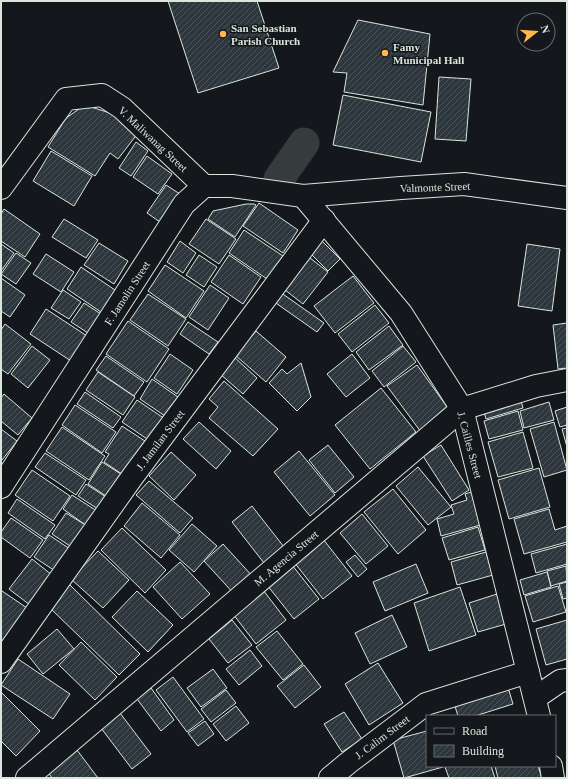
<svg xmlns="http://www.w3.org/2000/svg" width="568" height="779" font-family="Georgia,serif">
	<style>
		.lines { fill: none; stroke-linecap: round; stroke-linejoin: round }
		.canal { stroke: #363b3e; stroke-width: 31 }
		.building { fill: url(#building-hatch); stroke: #d8e6dc }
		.minor-casing { stroke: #d8e6dc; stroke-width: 24 }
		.tertiary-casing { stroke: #d8e6dc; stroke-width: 24 }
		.minor { stroke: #14181c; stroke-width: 22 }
		.tertiary { stroke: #14181c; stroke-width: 22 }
		.poi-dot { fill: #ffb74d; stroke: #14181c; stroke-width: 1.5 }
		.labels { text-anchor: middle; stroke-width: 3; stroke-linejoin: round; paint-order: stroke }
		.poi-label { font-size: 11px; font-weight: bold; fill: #d8e6dc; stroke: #14181c; text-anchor: start }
		.street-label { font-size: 11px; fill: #d8e6dc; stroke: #14181c }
	</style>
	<defs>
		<pattern id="building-hatch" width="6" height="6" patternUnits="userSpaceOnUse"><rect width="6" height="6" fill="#2c363c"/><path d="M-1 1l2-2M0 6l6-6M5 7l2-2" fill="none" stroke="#4a5358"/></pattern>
	</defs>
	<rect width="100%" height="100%" fill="#14181c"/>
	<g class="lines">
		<path class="canal" d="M279 179 304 143"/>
	</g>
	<g class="building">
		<path d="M168 1H257L279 68 198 93Z"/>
		<path d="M358 20 430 34 423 105 344 92 347 73 333 72Z"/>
		<path d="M439 77 471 79 466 141 435 139Z"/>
		<path d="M343 95 431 112 421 162 333 145Z"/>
		<path d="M85 105 119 116 138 133 118 159 110 153 95 176 48 147 66 118Z"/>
		<path d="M136 142 148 151 131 176 119 168Z"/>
		<path d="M51 151 92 176 74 206 33 181Z"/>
		<path d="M147 156 172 174 158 194 133 177Z"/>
		<path d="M166 185 180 194 160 222 147 213Z"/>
		<path d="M259 203 298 230 283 253 243 226Z"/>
		<path d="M246 204H254L256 205 235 237 208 219 213 211Z"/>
		<path d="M4 209 40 234 25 257 1 241V214Z"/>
		<path d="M64 219 98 240 86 258 52 237Z"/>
		<path d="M206 219 236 239 219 264 189 244Z"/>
		<path d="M244 230 283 256 267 279 229 253Z"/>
		<path d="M321 240 340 259 328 271 309 252Z"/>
		<path d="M180 241 196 253 183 273 167 262Z"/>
		<path d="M99 243 128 261 114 284 84 265Z"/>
		<path d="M1 244 14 253 1 271Z"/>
		<path d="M527 244 560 249 552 311 518 306Z"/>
		<path d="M16 253 31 263 16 284 1 274Z"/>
		<path d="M46 254 74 272 61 292 33 274Z"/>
		<path d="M305 254 328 272 303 304 280 286Z"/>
		<path d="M199 255 217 267 204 287 186 275Z"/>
		<path d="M229 255 261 277 243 304 211 282Z"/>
		<path d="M165 265 204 291 186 318 148 291Z"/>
		<path d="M81 267 115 290 101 312 67 289Z"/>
		<path d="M353 276 374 303 335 333 314 306Z"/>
		<path d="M1 278 25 295 10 317 1 311Z"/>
		<path d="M210 285 229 298 208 330 189 317Z"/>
		<path d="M63 290 81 302 69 319 51 308Z"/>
		<path d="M280 292 324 323 317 332 273 301Z"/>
		<path d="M148 294 186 319 168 346 130 320Z"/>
		<path d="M84 303 101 314 88 333 71 322Z"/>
		<path d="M375 305 389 323 352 352 338 334Z"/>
		<path d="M46 309 87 336 71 361 30 334Z"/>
		<path d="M128 321 169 349 147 382 106 354Z"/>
		<path d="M188 322 218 342 209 354 180 334Z"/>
		<path d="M567 323V368L558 369 553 325Z"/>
		<path d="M5 324 31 344 8 374 1 369V330Z"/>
		<path d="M389 326 403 345 369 370 356 352Z"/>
		<path d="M256 331 286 357 266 382 235 355Z"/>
		<path d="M32 346 50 360 28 388 11 374Z"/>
		<path d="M403 346 416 362 384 387 372 371Z"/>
		<path d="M170 354 193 370 177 394 154 378Z"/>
		<path d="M352 354 370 378 346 397 327 374Z"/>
		<path d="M106 356 144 382 134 396 96 370Z"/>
		<path d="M233 356 257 378 243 394 219 373Z"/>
		<path d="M301 363 311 397 297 411 269 383 282 369 287 374Z"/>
		<path d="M417 365 450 411 421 432 387 386Z"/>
		<path d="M98 372 135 397 123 415 86 390Z"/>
		<path d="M152 379 178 397 165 416 140 399Z"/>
		<path d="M224 381 278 429 253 456 209 418 218 407 209 399Z"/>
		<path d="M381 388 416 432 370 469 335 425Z"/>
		<path d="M85 392 121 417 113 428 77 404Z"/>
		<path d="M4 394 32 418 18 435 1 421V398Z"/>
		<path d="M519 394 523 408 486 419 482 404Z"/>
		<path d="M137 400 165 419 150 441 122 422Z"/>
		<path d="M549 402 554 420 524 428 520 411Z"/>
		<path d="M75 405 116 432 102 453 62 425Z"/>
		<path d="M567 407V425L560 427 555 411Z"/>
		<path d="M518 411 523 430 489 439 484 421Z"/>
		<path d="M199 422 231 451 216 469 183 439Z"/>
		<path d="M554 422 567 470 544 477 530 429Z"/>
		<path d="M122 426 145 441 122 474 104 462 109 454 105 452Z"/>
		<path d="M62 427 105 456 89 480 46 451Z"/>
		<path d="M567 428V447L562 429Z"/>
		<path d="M1 429 17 441 2 460 1 459Z"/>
		<path d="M523 432 533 468 498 477 488 442Z"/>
		<path d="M328 445 354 477 335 493 309 460Z"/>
		<path d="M441 445 469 490 452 501 423 456Z"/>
		<path d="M299 451 335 495 310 516 274 472Z"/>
		<path d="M171 452 196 475 174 500 149 476Z"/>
		<path d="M45 453 86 480 76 495 35 467Z"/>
		<path d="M102 462 124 476 109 498 88 484Z"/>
		<path d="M418 467 451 507 428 525 396 486Z"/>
		<path d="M539 468 550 507 509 519 498 480Z"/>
		<path d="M32 470 70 496 53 521 15 495Z"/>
		<path d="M149 481 193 518 180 533 136 495Z"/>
		<path d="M86 484 106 497 98 509 78 496Z"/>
		<path d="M393 489 426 530 398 554 364 512Z"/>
		<path d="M474 491 484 524 441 536 437 519 454 514 451 505 467 500 465 494Z"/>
		<path d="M72 495 97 511 87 526 63 509Z"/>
		<path d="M17 499 55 525 45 539 8 513Z"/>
		<path d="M142 503 180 535 161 558 124 526Z"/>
		<path d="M252 506 284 547 264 563 232 522Z"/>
		<path d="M549 509 555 530 567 526V542L524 554 514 519Z"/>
		<path d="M66 513 87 526 73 548 52 534Z"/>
		<path d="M362 514 388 546 366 564 340 533Z"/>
		<path d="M11 518 43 540 30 558 1 537V532Z"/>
		<path d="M192 524 217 546 194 572 169 550Z"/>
		<path d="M478 527 485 550 449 560 442 538Z"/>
		<path d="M122 528 166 570 145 593 101 550Z"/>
		<path d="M49 535 70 549 55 571 34 557Z"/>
		<path d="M323 539 352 576 323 599 294 562Z"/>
		<path d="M223 544 255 579 236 596 204 561Z"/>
		<path d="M567 544V564L536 573 531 554Z"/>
		<path d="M98 551 129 580 103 608 71 579Z"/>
		<path d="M486 552 493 575 457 585 451 562Z"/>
		<path d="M355 555 367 569 358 577 346 562Z"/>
		<path d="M32 559 52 575 30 605 9 589Z"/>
		<path d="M180 562 210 594 182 619 153 587Z"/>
		<path d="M416 564 428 593 385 611 373 582Z"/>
		<path d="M292 565 319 599 294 619 267 585Z"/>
		<path d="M566 566 567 581 551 586 547 571Z"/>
		<path d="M547 572 551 587 524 595 520 580Z"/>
		<path d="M567 582V598L563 599 559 584Z"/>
		<path d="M70 585 140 654 119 675 49 607Z"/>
		<path d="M260 586 286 620 256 644 230 610Z"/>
		<path d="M558 586 566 612 533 622 525 596Z"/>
		<path d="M460 587 476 635 429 651 414 603Z"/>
		<path d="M2 591 30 610 1 653V592Z"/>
		<path d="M137 591 173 625 148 652 112 617Z"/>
		<path d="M497 594 506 624 478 632 469 603Z"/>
		<path d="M392 615 407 647 370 664 355 633Z"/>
		<path d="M232 620 252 645 228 663 209 639Z"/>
		<path d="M567 620V659L546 665 536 629Z"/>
		<path d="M57 629 74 649 43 674 27 654Z"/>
		<path d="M277 631 303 664 283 680 256 647Z"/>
		<path d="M81 642 117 677 95 700 59 665Z"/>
		<path d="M250 650 262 666 239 685 226 669Z"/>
		<path d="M18 659 70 694 53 719 1 685Z"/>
		<path d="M378 663 403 703 369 725 345 684Z"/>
		<path d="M304 665 321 687 295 708 277 686Z"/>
		<path d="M213 669 227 688 201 707 187 688Z"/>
		<path d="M173 677 204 719 187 732 156 690Z"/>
		<path d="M507 684 513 704 475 716H458L453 700Z"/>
		<path d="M151 688 174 720 161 731 137 699Z"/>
		<path d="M226 690 236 703 211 722 201 709Z"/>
		<path d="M1 692 40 731 16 756 1 741Z"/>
		<path d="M236 706 249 723 226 741 213 724Z"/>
		<path d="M344 712 362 739 342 752 324 724Z"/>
		<path d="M120 713 151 754 132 769 101 728Z"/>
		<path d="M205 721 214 734 198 746 188 733Z"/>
		<path d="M427 731V766L443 767 404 778 393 740Z"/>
		<path d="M77 750 98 778H52L48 772Z"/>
		<path d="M447 766H491L495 778H449L445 767Z"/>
		<path d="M495 766H538L542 778H498Z"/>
	</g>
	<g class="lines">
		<g class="minor-casing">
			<g id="minor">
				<path d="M1 188 66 99 102 95 122 108 204 186"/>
				<path d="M303 196 401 313 462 409 539 716"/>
				<path d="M1 662 133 476 324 220"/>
				<path d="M535 698 560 681 567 680"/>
				<path d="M551 766 553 778"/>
				<path d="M27 778 462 409 536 386 567 380"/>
				<path d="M330 778 348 763 426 704 528 672"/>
			</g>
		</g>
		<g class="tertiary-casing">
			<path id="tertiary" d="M1 487 184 204 204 186H232L303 196 401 188 464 184 567 198"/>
		</g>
		<use href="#minor" class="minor"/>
		<use href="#tertiary" class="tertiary"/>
	</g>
	<g class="poi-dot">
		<circle cx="223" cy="34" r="4"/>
		<circle cx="385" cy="53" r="4"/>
	</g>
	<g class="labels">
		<g class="poi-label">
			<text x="231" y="32">San Sebastian<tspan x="231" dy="13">Parish Church</tspan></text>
			<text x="393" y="51">Famy<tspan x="393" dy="13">Municipal Hall</tspan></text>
		</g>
		<g class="street-label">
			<text transform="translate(153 139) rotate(43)" y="4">V. Maliwanag Street</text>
			<text transform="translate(435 187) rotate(-2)" y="4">Valmonte Street</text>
			<text transform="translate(127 293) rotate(-57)" y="4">F. Jamolin Street</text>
			<text transform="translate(160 440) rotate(-53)" y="4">J. Jamilan Street</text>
			<text transform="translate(470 445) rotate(75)" y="4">J. Cailles Street</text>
			<text transform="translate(286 558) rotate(-40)" y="4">M. Agencia Street</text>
			<text transform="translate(382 737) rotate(-37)" y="4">J. Calim Street</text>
		</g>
	</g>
	<rect width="568" height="779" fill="none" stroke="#d8e6dc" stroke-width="4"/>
	<rect x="426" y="715" width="130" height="52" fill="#14181c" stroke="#626a69"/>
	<rect x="434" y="728" width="20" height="6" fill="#14181c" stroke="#626a69"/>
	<text x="462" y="735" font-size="12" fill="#d8e6dc">Road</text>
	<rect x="434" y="745" width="20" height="12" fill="url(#building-hatch)" stroke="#626a69"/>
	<text x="462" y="755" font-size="12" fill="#d8e6dc">Building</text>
	<g transform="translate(536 32) rotate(73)"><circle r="19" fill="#14181c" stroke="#626a69"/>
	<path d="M0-3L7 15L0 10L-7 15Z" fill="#ffb74d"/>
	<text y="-6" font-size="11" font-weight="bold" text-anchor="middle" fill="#d8e6dc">N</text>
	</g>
</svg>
